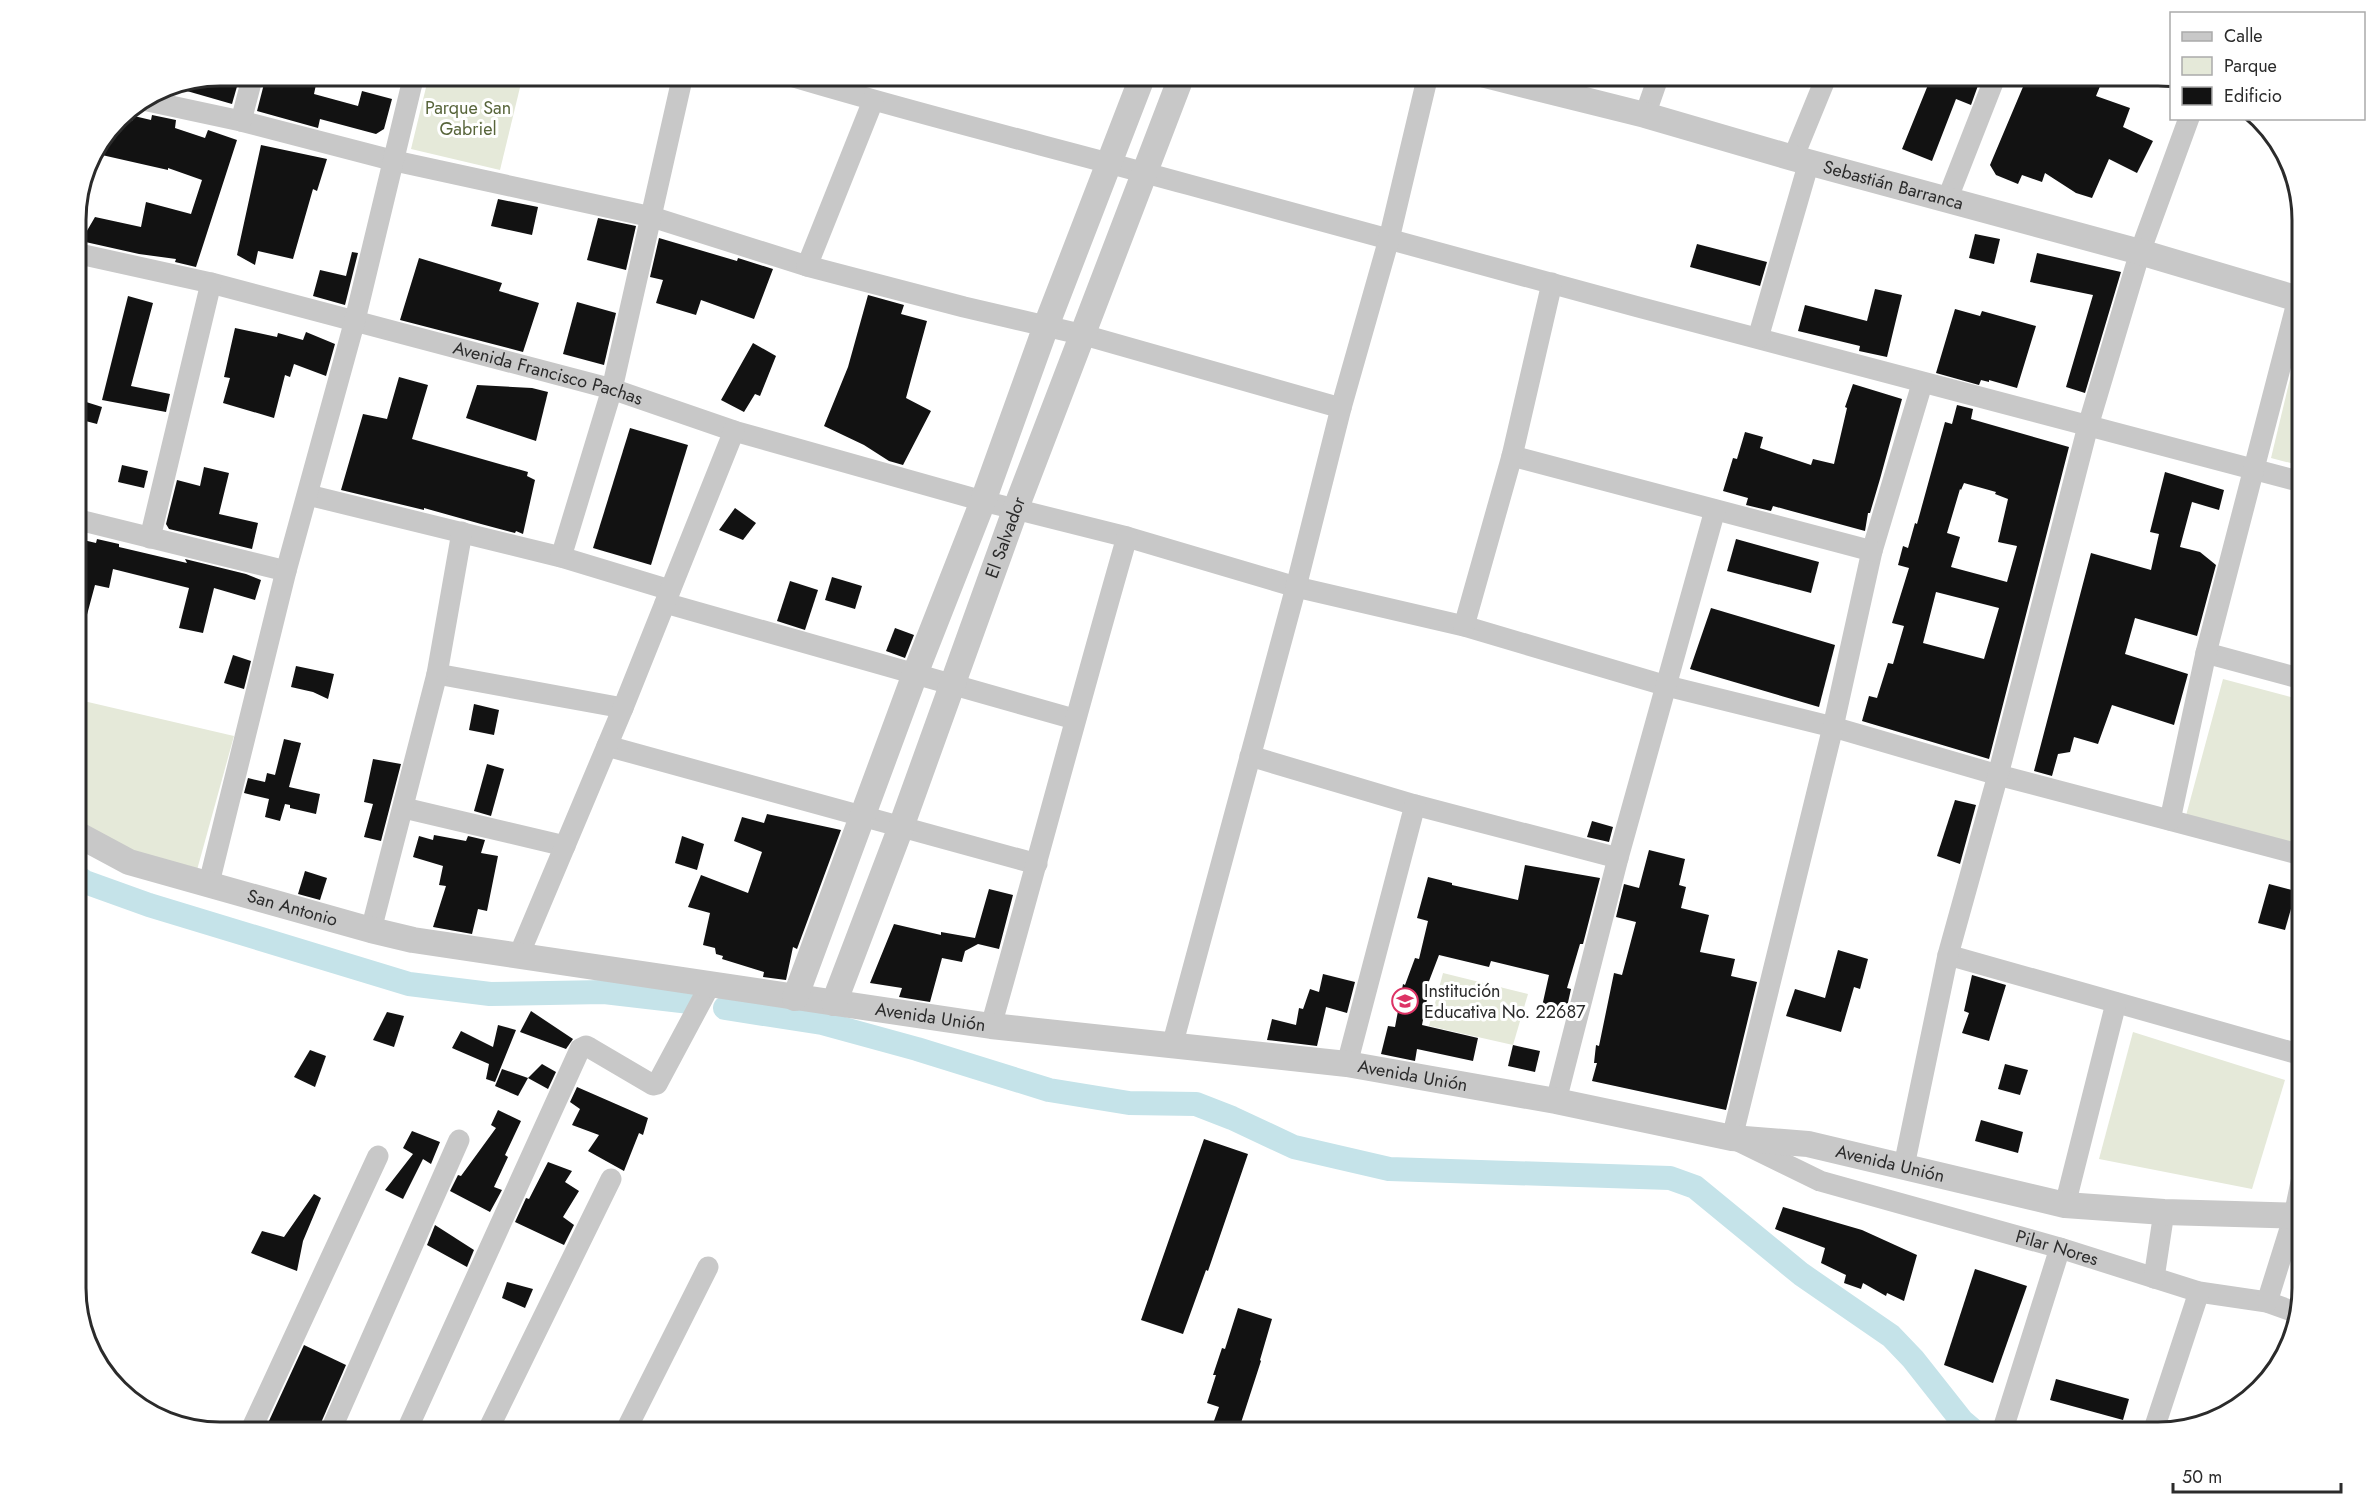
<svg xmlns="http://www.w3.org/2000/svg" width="2377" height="1507" font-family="Jost,sans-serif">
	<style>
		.green { fill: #e5e9d9 }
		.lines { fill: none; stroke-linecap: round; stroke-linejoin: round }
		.canal { stroke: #c5e3e9; stroke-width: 24 }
		.building { fill: #121212; fill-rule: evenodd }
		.minor { stroke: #c8c8c8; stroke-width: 21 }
		.tertiary { stroke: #c8c8c8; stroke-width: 26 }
		.labels { text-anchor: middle; stroke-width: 6; stroke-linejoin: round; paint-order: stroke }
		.park-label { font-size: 18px; fill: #58653b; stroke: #fff }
		.street-label { font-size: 18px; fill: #2b2b2b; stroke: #fff }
		.poi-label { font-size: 18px; fill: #2b2b2b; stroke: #fff; text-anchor: start }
		.rim { fill: none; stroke: #2b2b2b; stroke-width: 3 }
	</style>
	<rect width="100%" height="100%" fill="#fff"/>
	<g class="green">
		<path d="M429 75H523L500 170 411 149Z"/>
		<path d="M2302 329V466L2271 458Z"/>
		<path d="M2223 679 2302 700V854L2184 823Z"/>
		<path d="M75 699 234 736 197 870 133 857 75 826Z"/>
		<path d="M1443 973 1528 994 1513 1045 1429 1026Z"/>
		<path d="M2133 1032 2285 1080 2252 1189 2099 1159Z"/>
	</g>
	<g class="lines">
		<g class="canal">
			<path d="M75 875 85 882 149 905 409 984 490 994 604 992 690 1002"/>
			<path d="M725 1008 822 1023 917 1049 1049 1090 1129 1103 1196 1104 1232 1118 1294 1147 1389 1169 1670 1178 1695 1187 1801 1274 1891 1336 1913 1359 1962 1421 1975 1432"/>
		</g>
	</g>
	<g class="building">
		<path d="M286 75H318L314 94 358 106 362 91 392 99 384 129 376 134 320 119 318 128 257 111 265 80 283 85Z"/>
		<path d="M1932 75H1969L1980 80 1971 105 1956 99 1932 161 1902 149Z"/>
		<path d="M2028 75H2093L2103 79 2096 96 2130 108 2123 127 2153 141 2137 173 2109 159 2092 198 2076 193 2045 173 2042 182 2022 175 2018 184 1996 175 1990 165Z"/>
		<path d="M213 76 238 83 232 104 166 85Z"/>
		<path d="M152 115 176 120 175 128 205 138 208 130 237 140 196 267 175 262 176 259 139 254 81 241 95 217 141 227 146 202 191 214 202 180 168 168V170L93 153 117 117 132 121 134 116 151 120Z"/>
		<path d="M261 145 327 159 317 191 313 189 293 259 258 251 255 265 237 255Z"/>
		<path d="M498 199 538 207 532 235 491 226Z"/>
		<path d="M598 218 636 226 626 270 587 260Z"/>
		<path d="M1975 234 2000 239 1994 264 1969 258Z"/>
		<path d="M659 238 737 261 738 258 773 269 754 319 701 300 696 315 656 303 663 280 650 277Z"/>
		<path d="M1697 244 1767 262 1760 286 1690 267Z"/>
		<path d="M352 252 358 253 345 305 313 296 320 270 346 276Z"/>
		<path d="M2037 253 2121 272 2085 393 2066 387 2093 295 2030 282Z"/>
		<path d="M419 258 502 283 499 291 539 303 523 352 400 320Z"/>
		<path d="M1875 289 1902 295 1887 357 1859 351 1860 346 1798 331 1805 305 1867 321Z"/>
		<path d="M868 295 904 305 901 314 927 321 906 398 931 411 903 465 889 461 864 445 824 426 848 367Z"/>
		<path d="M128 296 153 303 131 386 170 394 166 412 102 400Z"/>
		<path d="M577 302 616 313 604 365 563 354Z"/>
		<path d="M1955 309 1980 316 1982 311 2036 326 2017 388 1989 380V382L1981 380 1979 385 1936 373Z"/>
		<path d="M235 328 277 337 278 333 303 340 306 332 335 344 326 376 294 364 290 377 285 375 274 418 223 403 230 378 224 377Z"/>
		<path d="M753 343 776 356 760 396 755 394 744 412 721 400Z"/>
		<path d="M399 377 428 385 412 439 528 472 527 476 535 480 523 534 516 531 515 533 481 524 424 508V510L341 490 363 414 387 419Z"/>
		<path d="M1853 384 1902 399 1880 479 1870 513H1868L1865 531 1773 506 1771 511 1746 505 1748 498 1723 491 1733 458 1737 459 1745 432 1763 437 1760 448 1811 465 1813 459 1834 464 1847 408 1845 407Z"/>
		<path d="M477 385 532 388 548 392 536 441 466 418Z"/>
		<path d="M83 401 102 407 97 424 78 419Z"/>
		<path d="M1957 405 1973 409 1971 419 2069 447 1989 759 1862 721 1869 696 1877 698 1888 663 1893 664 1904 626 1892 623 1909 568 1898 565 1903 546 1908 548 1915 523 1917 524 1945 422 1952 424ZM1964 483 1996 492 1995 494 2008 499 1998 542 2017 546 2007 582 1951 567 1960 537 1947 533 1960 489 1961 490ZM1936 592 1999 608 1984 659 1923 643Z"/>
		<path d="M630 428 688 445 651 565 593 548Z"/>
		<path d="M122 465 148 471 144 488 118 482Z"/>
		<path d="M204 467 229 473 219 514 258 523 252 549 169 529 166 524 177 480 200 486Z"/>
		<path d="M2165 472 2224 490 2219 510 2192 502 2180 547 2200 552 2216 565 2197 636 2135 618 2125 654 2188 674 2174 725 2112 705 2098 744 2074 737 2070 752 2058 754 2052 776 2034 771 2091 553 2151 570 2159 534 2150 532Z"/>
		<path d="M735 508 756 523 743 540 719 530Z"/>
		<path d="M75 538 96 543 97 539 119 544V547L187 563 185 559 246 574 261 580 255 600 214 588 203 633 179 628 189 588 113 569 109 588 95 585 81 637 75 636Z"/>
		<path d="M1736 539 1819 562 1811 593 1727 571Z"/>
		<path d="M832 577 862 586 855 609 825 600Z"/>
		<path d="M790 581 818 590 805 630 777 621Z"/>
		<path d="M1711 608 1835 645 1819 707 1690 669Z"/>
		<path d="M895 628 914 635 905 658 886 651Z"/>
		<path d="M233 655 251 661 244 689 224 683Z"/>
		<path d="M296 666 334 674 328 699 313 692 291 687Z"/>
		<path d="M474 704 499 710 494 735 469 730Z"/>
		<path d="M284 739 301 743 289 787 320 794 316 814 290 808V805L285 804 280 821 265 817 269 799 244 793 248 778 265 782 267 773 275 775Z"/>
		<path d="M373 759 401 764 381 841 364 837 373 804 364 802Z"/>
		<path d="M487 764 504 769 491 816 474 811Z"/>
		<path d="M1955 800 1976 805 1960 864 1937 856Z"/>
		<path d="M767 814 841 830 797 949 793 947 786 980 763 977 764 972 722 959 723 956 716 954 715 948 703 945 710 913 688 907 701 875 748 893 762 852 734 841 742 817 764 823Z"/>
		<path d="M1592 821 1613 827 1609 842 1587 837Z"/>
		<path d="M434 835 466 841 468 836 485 840 481 853 498 856 487 911 478 909 472 934 433 927 446 886 439 885 443 866 413 857 419 836 433 840Z"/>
		<path d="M682 836 704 844 697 870 675 863Z"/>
		<path d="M1649 850 1685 859 1679 885 1686 887 1681 908 1709 915 1700 952 1735 959 1731 976 1757 982 1726 1110 1592 1081 1597 1063H1594L1596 1045 1599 1046 1614 973 1622 975 1636 922 1616 917 1624 884 1639 888Z"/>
		<path d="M1525 865 1600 878 1583 944H1580L1567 988 1571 989 1565 1016 1541 1011 1549 975 1491 961 1489 967 1439 955 1426 989H1429L1422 1025 1478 1038 1473 1061 1417 1049 1415 1061 1381 1054 1388 1026 1395 1027 1403 984 1405 985 1415 958 1419 959 1428 921 1417 918 1428 877 1452 883V885L1518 900Z"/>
		<path d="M305 871 327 878 320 900 298 894Z"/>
		<path d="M2269 884 2296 891 2285 930 2258 923Z"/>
		<path d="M989 889 1013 895 999 949 978 944 965 951 962 962 942 958 930 1002 899 997 902 988 870 983 894 924 941 935V932L975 938Z"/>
		<path d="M1838 950 1868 959 1860 989 1854 987 1841 1032 1786 1016 1795 989 1825 998Z"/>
		<path d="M1323 974 1355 982 1347 1013 1326 1007 1317 1046 1267 1040 1272 1019 1296 1025 1299 1008 1303 1009 1310 989 1319 992Z"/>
		<path d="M1972 975 2006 985 1989 1041 1962 1033 1969 1013 1964 1011Z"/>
		<path d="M531 1011 573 1039 566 1049 520 1032Z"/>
		<path d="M387 1012 404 1016 394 1047 373 1040Z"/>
		<path d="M498 1025 516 1030 495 1082 486 1079 489 1064 452 1048 461 1031 493 1047Z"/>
		<path d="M1513 1045 1540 1051 1535 1072 1508 1066Z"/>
		<path d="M310 1050 326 1056 315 1087 294 1077Z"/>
		<path d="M542 1064 556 1072 548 1089 528 1078Z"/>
		<path d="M2005 1064 2028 1070 2020 1095 1998 1089Z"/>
		<path d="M502 1069 528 1078 518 1096 495 1086Z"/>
		<path d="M577 1087 648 1118 643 1135 639 1133 624 1171 588 1151 599 1135 572 1125 580 1109 570 1102Z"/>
		<path d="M498 1110 521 1121 505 1155 508 1157 494 1187 502 1190 490 1212 450 1191 458 1175 461 1176 496 1128 491 1125Z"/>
		<path d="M1981 1120 2023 1132 2018 1153 1975 1141Z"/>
		<path d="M412 1131 440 1142 431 1164 423 1159 403 1199 385 1190 413 1154 403 1148Z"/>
		<path d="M1204 1139 1248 1154 1208 1271 1206 1270 1183 1334 1141 1320Z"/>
		<path d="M548 1162 572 1171 565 1182 579 1191 563 1217 574 1225 564 1245 515 1222 526 1198 529 1199Z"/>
		<path d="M314 1194 321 1198 303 1241 297 1271 251 1253 262 1231 284 1237Z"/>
		<path d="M1783 1207 1862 1230 1917 1255 1904 1301 1887 1293 1886 1296 1863 1283 1861 1289 1844 1283 1846 1275 1821 1263 1825 1248 1775 1229Z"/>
		<path d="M435 1225 474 1250 467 1267 427 1245Z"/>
		<path d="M1975 1269 2027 1286 1993 1383 1944 1365Z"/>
		<path d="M507 1282 533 1289 525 1308 502 1298Z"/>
		<path d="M1238 1308 1272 1319 1260 1360 1261 1361 1238 1432H1210L1219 1407 1207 1403 1216 1375H1213L1222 1348 1225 1349Z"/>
		<path d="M304 1345 346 1365 317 1432H291L268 1423Z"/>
		<path d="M2056 1379 2129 1399 2123 1420 2050 1400Z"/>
	</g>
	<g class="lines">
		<g class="minor">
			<path d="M787 75C920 115 1056 148 1190 185 1560 287 1930 386 2302 482"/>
			<path d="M143 100 241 121 395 161 652 217 807 266 964 307 1084 335 1341 408"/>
			<path d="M1645 115 1659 75"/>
			<path d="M241 121 253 75"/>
			<path d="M1793 158 1827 75"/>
			<path d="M1947 200 1996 75"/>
			<path id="s1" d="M75 253 211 283 612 389 734 431 983 501 1127 537 1296 587 1464 626 1667 686 1833 727 1998 775 2302 855"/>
			<path d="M807 266 873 101"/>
			<path d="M1758 338 1809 162"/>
			<path id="s2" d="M1922 384 1872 551 1833 727 1732 1138 1820 1181 2060 1248 2199 1292 2267 1302 2295 1312"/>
			<path d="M1512 456 1872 551"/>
			<path d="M308 495 561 557 670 590"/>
			<path d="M75 519 286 571"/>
			<path d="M150 538 211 283"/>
			<path d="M561 557 612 389 683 75"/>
			<path d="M665 603 1074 719"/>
			<path d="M1464 626 1512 456 1552 283"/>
			<path d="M2206 653 2302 679"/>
			<path d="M437 674 623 708"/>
			<path d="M607 746 1037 864"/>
			<path d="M1250 756 1415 805 1618 858"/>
			<path d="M404 808 565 846"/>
			<path d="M2170 820 2206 653 2298 299"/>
			<path d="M209 883 286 571 355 320 414 75"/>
			<path d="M371 930 437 674 462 532"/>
			<path d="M519 955 623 708 734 431"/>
			<path d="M1948 955 2302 1055"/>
			<path d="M991 1026C1037 864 1080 700 1127 537"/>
			<path d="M1172 1046 1296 587 1341 408 1389 239 1428 75"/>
			<path d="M1347 1064 1415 805"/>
			<path d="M1556 1101 1618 858 1715 510"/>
			<path d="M1904 1166 1948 955 1998 775 2088 426 2140 252 2189 118"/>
			<path d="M2065 1205 2116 1003"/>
			<path d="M2154 1278 2164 1212"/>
			<path d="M2267 1302 2294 1216 2302 1177"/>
			<path d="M250 1432 378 1156"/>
			<path d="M330 1432 459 1140"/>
			<path d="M406 1432 580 1049 586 1046 590 1048 653 1085 657 1084 710 985"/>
			<path d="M487 1432 611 1179"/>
			<path d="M625 1432 708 1267"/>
			<path d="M2002 1432 2060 1248"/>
			<path d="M2153 1432 2199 1292"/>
		</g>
		<g class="tertiary">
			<path id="s3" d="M1485 75 1645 115 1793 158 2140 252 2302 300"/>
			<path id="s4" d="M75 833 129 862 371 930 413 940 991 1026 1347 1064 1556 1101 1732 1138 1808 1144 2065 1205 2164 1212 2302 1216"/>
			<path d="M795 998 915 674 983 501 1046 326 1143 75"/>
			<path id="s5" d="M834 1003 901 827 1016 508 1182 75"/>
		</g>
	</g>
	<defs>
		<g id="school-ring" transform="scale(1.35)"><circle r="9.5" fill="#fff" stroke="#dd3365" stroke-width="1.5"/><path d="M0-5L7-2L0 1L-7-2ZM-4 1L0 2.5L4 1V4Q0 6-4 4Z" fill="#dd3365"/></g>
	</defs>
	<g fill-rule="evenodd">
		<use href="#school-ring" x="1405" y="1001"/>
	</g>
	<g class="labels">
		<g class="park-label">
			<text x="468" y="114">Parque San<tspan x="468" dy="21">Gabriel</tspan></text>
		</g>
		<g class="street-label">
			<text dy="6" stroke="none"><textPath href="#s3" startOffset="423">Sebastián Barranca</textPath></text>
			<text dy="6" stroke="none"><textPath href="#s1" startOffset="488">Avenida Francisco Pachas</textPath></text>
			<text dy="6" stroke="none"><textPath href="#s5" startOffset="496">El Salvador</textPath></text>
			<text dy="6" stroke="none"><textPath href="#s4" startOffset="231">San Antonio</textPath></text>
			<text dy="6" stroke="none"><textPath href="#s4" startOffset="879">Avenida Unión</textPath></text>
			<text dy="6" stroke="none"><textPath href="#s4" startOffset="1365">Avenida Unión</textPath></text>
			<text dy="6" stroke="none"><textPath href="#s4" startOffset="1851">Avenida Unión</textPath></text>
			<text dy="6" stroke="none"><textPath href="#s2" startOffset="1122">Pilar Nores</textPath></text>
		</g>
		<g class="poi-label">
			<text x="1424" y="997">Institución<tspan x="1424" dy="21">Educativa No. 22687</tspan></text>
		</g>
	</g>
	<path d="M0 0H2377V1507H0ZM220 86H2158A134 134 0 0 1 2292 220V1288A134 134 0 0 1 2158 1422H220A134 134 0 0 1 86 1288V220A134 134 0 0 1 220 86Z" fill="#fff" fill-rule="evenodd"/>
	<path class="rim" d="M220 86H2158A134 134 0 0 1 2292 220V1288A134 134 0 0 1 2158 1422H220A134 134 0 0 1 86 1288V220A134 134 0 0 1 220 86Z"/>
	<rect x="2170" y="12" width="195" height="108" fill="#ffffff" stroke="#aaaaaa" stroke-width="1.5"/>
	<rect x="2182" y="32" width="30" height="9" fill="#c8c8c8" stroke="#aaaaaa" stroke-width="1.5"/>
	<text x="2224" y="42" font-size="18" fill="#2b2b2b">Calle</text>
	<rect x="2182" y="57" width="30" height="18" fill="#e5e9d9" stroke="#aaaaaa" stroke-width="1.5"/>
	<text x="2224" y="72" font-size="18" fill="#2b2b2b">Parque</text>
	<rect x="2182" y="87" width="30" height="18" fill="#121212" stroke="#aaaaaa" stroke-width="1.5"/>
	<text x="2224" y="102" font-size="18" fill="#2b2b2b">Edificio</text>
	<path d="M2173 1483v9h168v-9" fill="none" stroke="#2b2b2b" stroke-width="3"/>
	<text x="2182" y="1483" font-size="18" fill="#2b2b2b" stroke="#ffffff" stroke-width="4.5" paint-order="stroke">50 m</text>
</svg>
